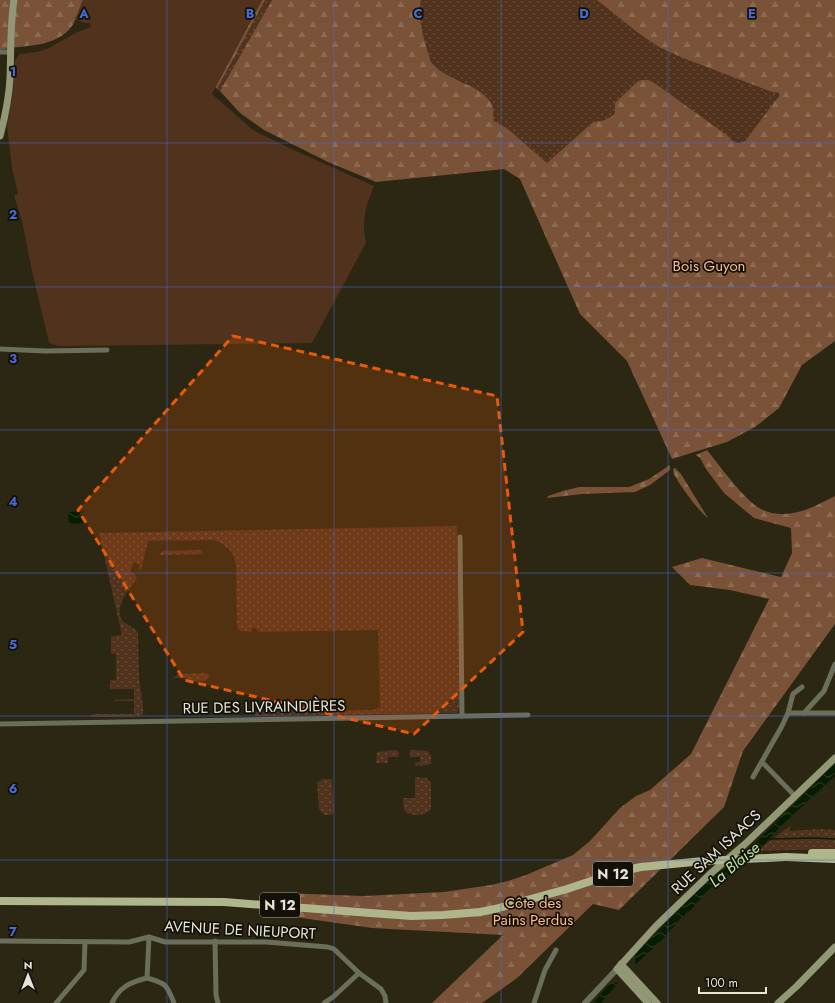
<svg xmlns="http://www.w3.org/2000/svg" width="835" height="1003" font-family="Jost,sans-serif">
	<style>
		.grass { fill: url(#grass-dots) }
		.forest { fill: url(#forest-firs) }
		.park { fill: #50321d }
		.water { fill: url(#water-waves) }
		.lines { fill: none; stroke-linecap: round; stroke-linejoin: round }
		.stream { stroke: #081d00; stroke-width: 1.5 }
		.minor { stroke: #6b6e5a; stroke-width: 5 }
		.tertiary { stroke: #6b6e5a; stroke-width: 6 }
		.secondary { stroke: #929776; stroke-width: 7 }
		.primary { stroke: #b0b68c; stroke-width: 8 }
		.primary-bridge { stroke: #b0b68c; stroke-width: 8 }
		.marked { fill: #e8590c; fill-opacity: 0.2; stroke: #e8590c; stroke-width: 3; stroke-dasharray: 8 5; stroke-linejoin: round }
		.grid { fill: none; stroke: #456cd8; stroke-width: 1; stroke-opacity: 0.55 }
		.labels { text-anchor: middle; stroke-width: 3.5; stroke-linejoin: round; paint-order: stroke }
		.shield { fill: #121007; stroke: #a7a498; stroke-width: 1 }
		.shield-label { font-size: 14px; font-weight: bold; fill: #e7e3d6 }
		.park-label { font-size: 15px; fill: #fdb98d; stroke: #121007 }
		.street-label { font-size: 15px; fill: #e7e3d6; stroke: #121007 }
		.water-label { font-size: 16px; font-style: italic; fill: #b9e2a0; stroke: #121007 }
		.grid-label { font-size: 13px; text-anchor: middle; font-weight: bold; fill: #456cd8; stroke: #121007; stroke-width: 3.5; stroke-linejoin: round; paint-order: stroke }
	</style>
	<defs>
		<pattern id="grass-dots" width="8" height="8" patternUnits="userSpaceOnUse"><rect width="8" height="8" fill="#50321d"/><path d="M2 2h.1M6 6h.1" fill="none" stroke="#69503d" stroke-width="1.8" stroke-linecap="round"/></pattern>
		<pattern id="forest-firs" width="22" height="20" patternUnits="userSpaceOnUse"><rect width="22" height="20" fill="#7a5237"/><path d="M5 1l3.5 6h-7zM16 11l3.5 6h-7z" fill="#8d6b53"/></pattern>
		<pattern id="water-waves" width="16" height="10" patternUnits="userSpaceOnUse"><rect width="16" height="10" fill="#081d00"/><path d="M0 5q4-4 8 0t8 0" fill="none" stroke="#2c3e24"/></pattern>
	</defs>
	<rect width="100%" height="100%" fill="#2c2712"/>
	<g class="grass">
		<path d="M265 0H272L220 91 217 89Z"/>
		<path d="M421 0H597L637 32 683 58 772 92 779 93 777 99 750 136 741 143 734 142 728 136 615 110V113L609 119 593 122 547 163 523 142 494 121 493 117C487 110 477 92 471 87 458 77 443 77 431 62 425 42 417 21 421 0Z"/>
		<path d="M457 526 460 708 457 713 255 716 253 712 373 710 380 707 378 630 258 632 256 628H252V632L240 631 237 627 236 564 234 557 230 550 221 543 214 540 148 541 141 570 138 569 140 565 134 562 130 571 135 575 137 578C130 589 112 609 123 621 128 626 135 627 138 633L139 677 143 706V715L137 717V715H135V717H91V715L94 714H134V701H114V700L134 699V689H110V680H116V654H111V636L122 635 99 533Z"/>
		<path d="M200 550 202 551V554L160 555 162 551Z"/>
		<path d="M206 673 209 674V677L205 681H187V678H174L178 674Z"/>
		<path d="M396 750 399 752V757H388V763H376L377 752Z"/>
		<path d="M410 750 427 751 431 755V764L428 765 415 766V763L420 762V757H410Z"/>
		<path d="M415 777 427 778 431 783V809C428 816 409 817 405 811 403 808 403 802 403 798H415Z"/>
		<path d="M322 779H332L334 811 332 815H324L319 809 317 783Z"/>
		<path d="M791 825 789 831 820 829 835 830V849L757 851Z"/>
	</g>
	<g class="forest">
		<path d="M0 0H83C80 8 77 18 72 26 55 49 24 44 0 50Z"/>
		<path d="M262 0H265L217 89 215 87Z"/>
		<path d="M272 0H421C417 20 425 42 431 62 446 81 479 83 491 103 495 109 492 115 494 121L508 129 547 163 593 122 605 120 612 116 615 113V103L637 82C642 79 647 79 653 82L728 136C733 142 738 146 746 140L779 96V93L772 92 683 58 659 47 637 32 597 0H835V341L802 365 779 408 755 427 727 442 672 459 627 361 580 314 520 179 504 169 376 182 328 162 264 130 240 113 220 91Z"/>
		<path d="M707 450C719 465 746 502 761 509 772 515 786 515 798 512 811 509 823 502 835 496V624L743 751 724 807 619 910 593 904 517 978 482 1003H432L503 935 372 928 281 915 280 893 363 896 444 892 491 885 508 881 526 875 573 855 590 841 620 808 636 796 650 790 691 754 769 599 730 590 690 585 672 567 702 558 781 577 792 553 791 528 754 518 724 493 706 469 700 458 696 455Z"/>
		<path d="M670 465V470L650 485 635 492 582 494 547 498 548 496 563 491 579 487H629L649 479Z"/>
		<path d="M674 468H675L681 474 708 518C700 513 678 483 674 474 673 471 673 472 674 468Z"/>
	</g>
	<path class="park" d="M83 0H262L212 94 253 130 287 147 374 186C366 206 361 220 366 243L312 343 59 346 49 343 33 275 22 221 14 195 18 194 12 168 7 126 13 91 15 60 20 54 37 52 49 48 75 33 91 27 90 23H84L75 19Z"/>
	<g class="water">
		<path d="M84 511V523L69 524 68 512Z"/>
		<path d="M835 763V776L783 824 756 853H745Z"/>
		<path d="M745 861 735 872 719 881 707 891 691 910 685 914V916H683L661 941 635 965V955L694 894C697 892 700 888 703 886 714 875 730 864 745 861Z"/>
		<path d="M619 982 601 1003H593L610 983Z"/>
	</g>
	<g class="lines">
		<path class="stream" d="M767 839 815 838 835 839"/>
		<g class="minor">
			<path d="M0 52H10"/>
			<path d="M0 349 45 351 107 350"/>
			<path d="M460 537 462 716"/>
			<path d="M788 713H835"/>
			<path d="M804 713 824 691 835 664"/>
			<path d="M0 724 528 715"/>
			<path d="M762 762 795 796"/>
			<path d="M753 777 782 726 788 713 793 694 802 687"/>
			<path d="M149 937 147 978C166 983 167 985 174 1003"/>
			<path d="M0 941 129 942 149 937 165 942H266L328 947 334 949 359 973 381 989 385 996 386 1003"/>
			<path d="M215 941 216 995 218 1003"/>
			<path d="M56 1003 84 970 85 942"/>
			<path d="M112 1003C119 987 131 982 147 978"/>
			<path d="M324 1003 333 997 359 973"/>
			<path d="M534 1003 545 970 556 950"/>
		</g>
		<path class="tertiary" d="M585 1003 617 969"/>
		<g class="secondary">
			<path d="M0 136C5 117 9 98 10 78 11 52 10 26 14 0"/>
			<path d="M621 964 657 1003"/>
			<path d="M648 1003 617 969 656 926 710 874 744 845 835 758"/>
			<path d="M778 1003 797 986 835 947"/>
		</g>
		<g class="primary">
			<path d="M812 853H835"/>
			<path d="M786 857 835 859"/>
			<path d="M0 901 224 902 411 916 443 915 480 912 495 909 567 889 618 872 641 867 704 861"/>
		</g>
		<path class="primary-bridge" d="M704 861 786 857"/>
	</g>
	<path class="marked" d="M233 336 497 396 523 632 414 734 184 680 78 510Z"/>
	<path class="grid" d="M167 0V1003M334 0V1003M501 0V1003M668 0V1003M0 143H835M0 287H835M0 430H835M0 573H835M0 716H835M0 860H835"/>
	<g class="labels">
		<g class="shield">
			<rect x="593" y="862" width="40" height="24" rx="3"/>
			<rect x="260" y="893" width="40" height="24" rx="3"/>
		</g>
		<g class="shield-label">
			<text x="613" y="879">N 12</text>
			<text x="280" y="910">N 12</text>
		</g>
		<g class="park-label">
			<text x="709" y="271">Bois Guyon</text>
			<text x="533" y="908">Côte des<tspan x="533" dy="17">Pains Perdus</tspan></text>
		</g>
		<g class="street-label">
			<text transform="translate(264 707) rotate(-1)" y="5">RUE DES LIVRAINDIÈRES</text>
			<text transform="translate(716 852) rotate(-43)" y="5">RUE SAM ISAACS</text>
			<text transform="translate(240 930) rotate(3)" y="5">AVENUE DE NIEUPORT</text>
		</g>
		<g class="water-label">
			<text transform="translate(734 864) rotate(-40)" y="6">La Blaise</text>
		</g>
	</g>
	<g class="grid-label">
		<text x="84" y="18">A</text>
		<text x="250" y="18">B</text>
		<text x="418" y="18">C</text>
		<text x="584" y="18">D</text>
		<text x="752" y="18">E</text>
		<text x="13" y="76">1</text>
		<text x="13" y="219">2</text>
		<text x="13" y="363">3</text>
		<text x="13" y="506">4</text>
		<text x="13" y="649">5</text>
		<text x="13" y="793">6</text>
		<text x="13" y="936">7</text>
	</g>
	<g transform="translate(28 975)" stroke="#121007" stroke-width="3" paint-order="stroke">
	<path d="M0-3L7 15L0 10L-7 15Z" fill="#e7e3d6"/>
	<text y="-6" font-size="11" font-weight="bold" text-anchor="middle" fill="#e7e3d6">N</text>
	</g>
	<path d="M699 987v6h67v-6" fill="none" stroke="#e7e3d6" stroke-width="2"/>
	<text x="705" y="987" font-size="12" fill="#e7e3d6" stroke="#121007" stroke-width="3" paint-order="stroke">100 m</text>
</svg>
